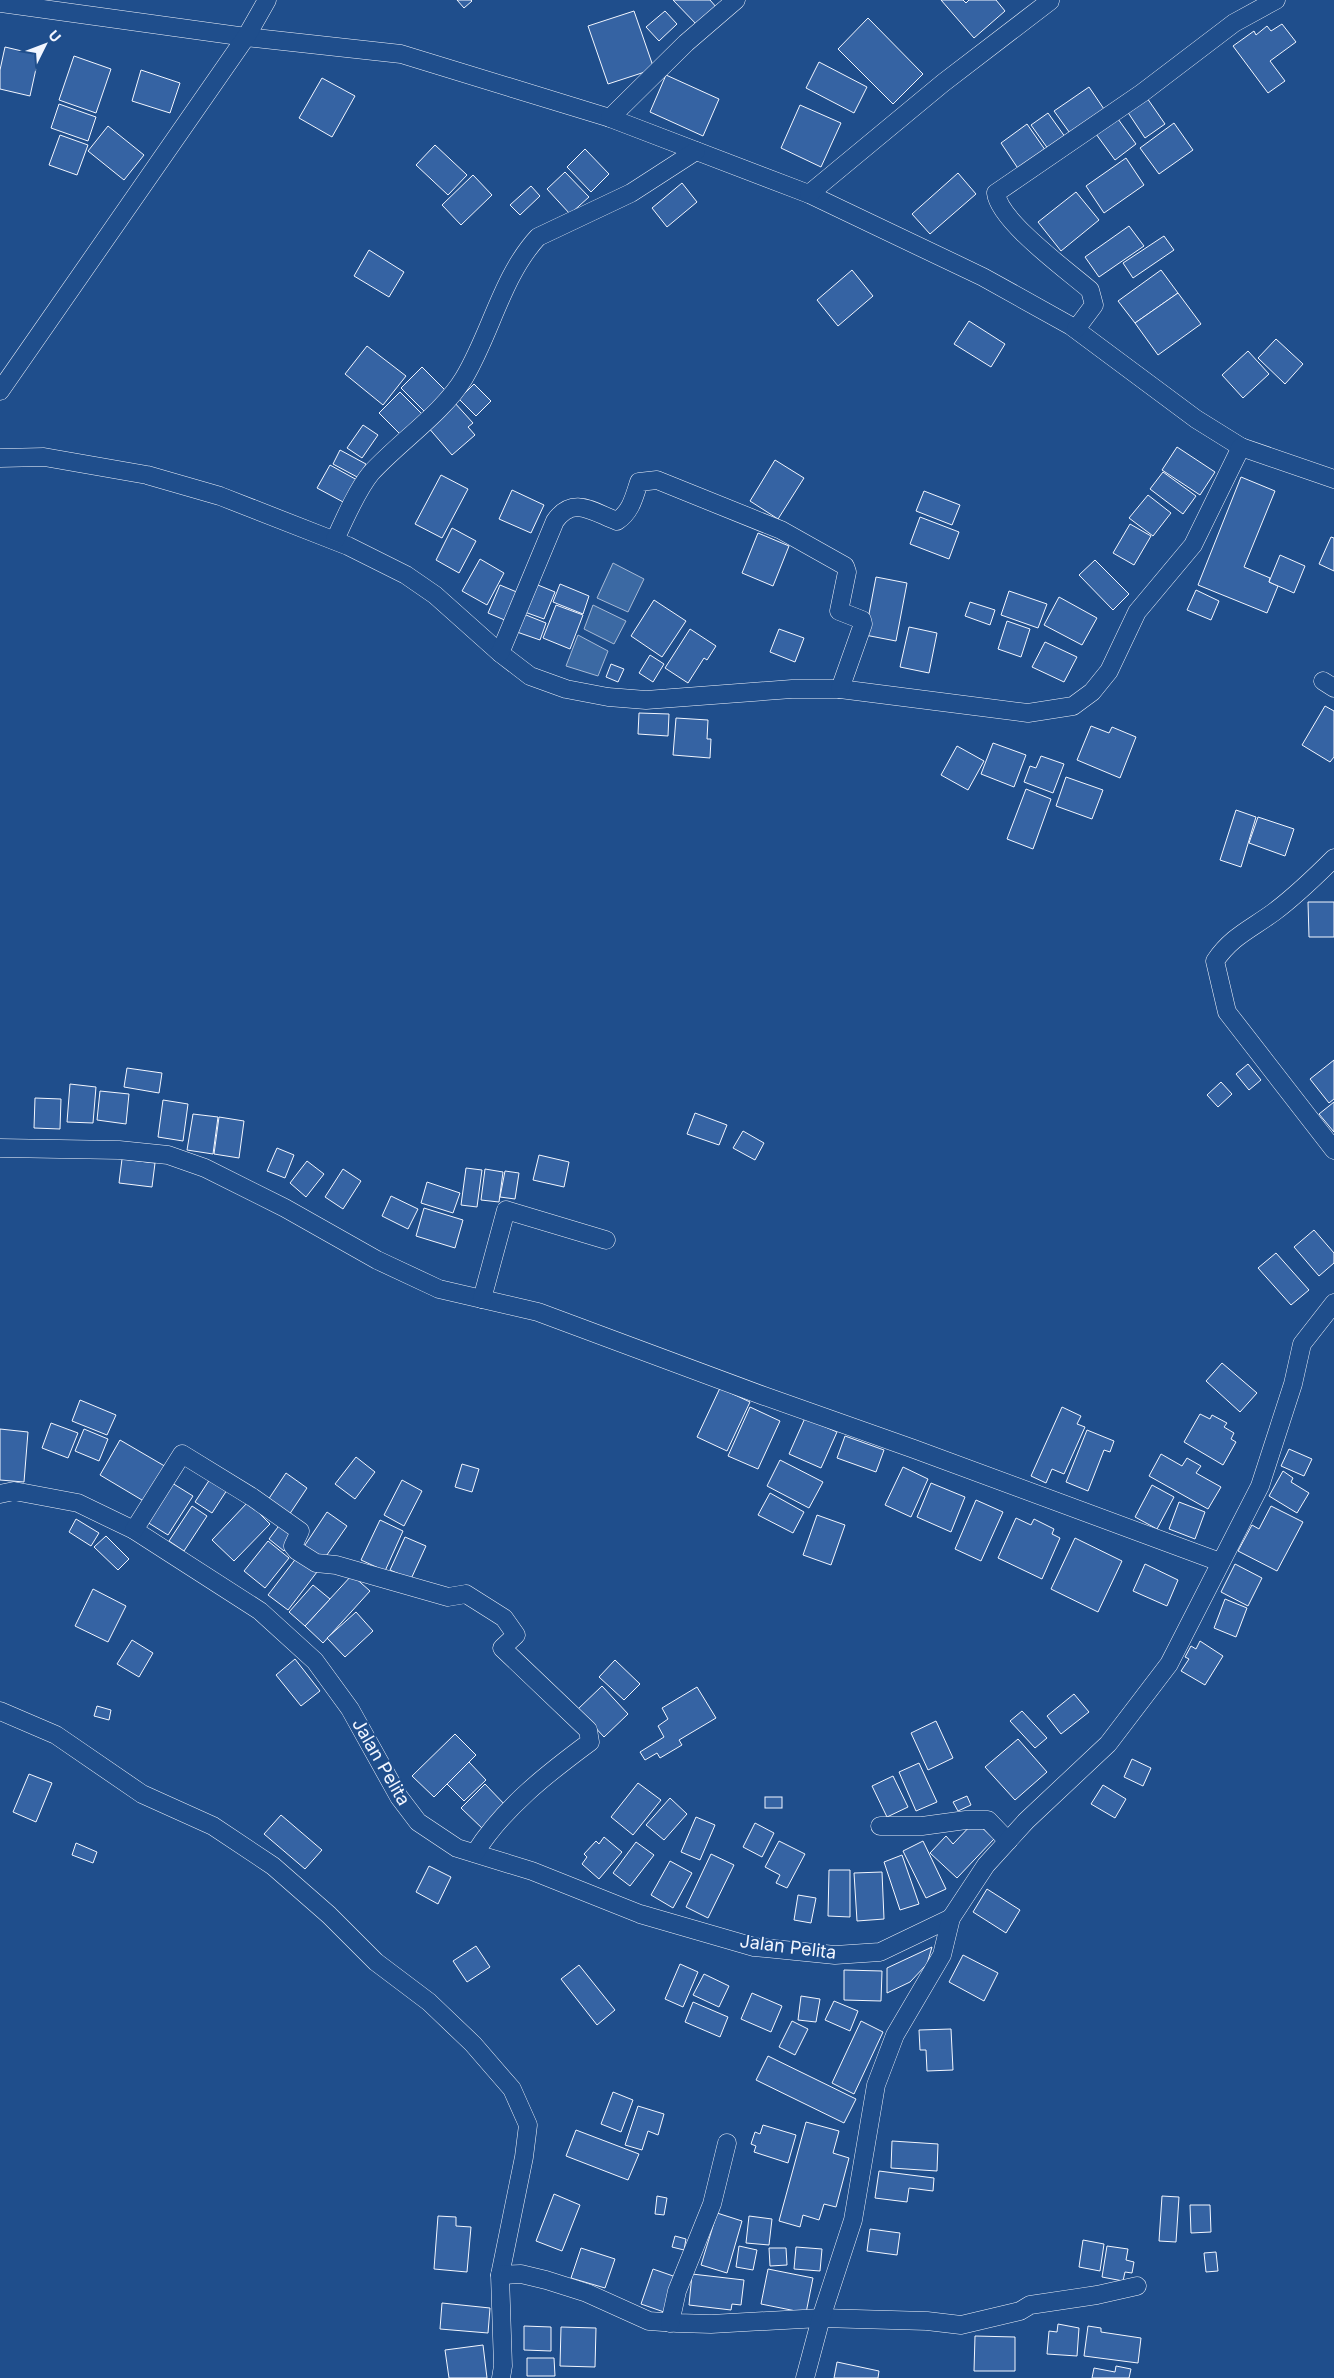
<svg xmlns="http://www.w3.org/2000/svg" width="1334" height="2378" font-family="Inter,sans-serif">
	<style>
		.water { fill: #3b69a3; stroke: #a8bbd7 }
		.building { fill: #3563a3; stroke: #f2f6ff }
		.lines { fill: none; stroke-linecap: round; stroke-linejoin: round }
		.minor-casing { stroke: #f2f6ff; stroke-width: 19 }
		.minor { stroke: #1f4e8c; stroke-width: 18 }
		.labels { text-anchor: middle; stroke-width: 4; stroke-linejoin: round; paint-order: stroke }
		.street-label { font-size: 18px; fill: #f2f6ff; stroke: #1f4e8c }
	</style>
	<rect width="100%" height="100%" fill="#1f4e8c"/>
	<g class="water">
		<path d="M613 563 644 579 628 612 597 598Z"/>
		<path d="M593 605 626 621 614 644 584 629Z"/>
		<path d="M578 635 608 651 598 676 566 666Z"/>
	</g>
	<g class="building">
		<path d="M457 0H471L472 1 464 8Z"/>
		<path d="M673 0H710L717 8 698 26Z"/>
		<path d="M941 0H963L966 3 969 0H996L1005 11 974 38Z"/>
		<path d="M634 11 654 69 608 84 588 26Z"/>
		<path d="M665 11 677 24 659 41 646 27Z"/>
		<path d="M868 18 923 74 893 104 838 49Z"/>
		<path d="M1282 24 1296 42 1270 61 1285 81 1268 93 1233 46 1254 31 1256 35 1267 26 1271 31Z"/>
		<path d="M5 47 39 55 30 96 0 89V70Z"/>
		<path d="M74 56 111 69 96 113 59 100Z"/>
		<path d="M819 62 867 87 854 113 806 88Z"/>
		<path d="M141 70 180 83 170 113 132 101Z"/>
		<path d="M666 75 719 99 703 136 650 112Z"/>
		<path d="M322 78 355 96 332 137 299 118Z"/>
		<path d="M1089 87 1106 112 1072 136 1054 111Z"/>
		<path d="M1147 98 1165 124 1145 138 1127 111Z"/>
		<path d="M59 104 96 117 88 141 51 128Z"/>
		<path d="M800 105 841 123 821 167 781 148Z"/>
		<path d="M1048 113 1068 141 1051 153 1031 125Z"/>
		<path d="M1118 119 1136 144 1115 160 1096 134Z"/>
		<path d="M1174 123 1193 150 1159 174 1140 148Z"/>
		<path d="M1027 124 1048 154 1021 173 1001 143Z"/>
		<path d="M108 126 144 155 124 180 88 151Z"/>
		<path d="M60 135 88 145 77 175 49 165Z"/>
		<path d="M435 145 467 175 448 195 416 165Z"/>
		<path d="M585 149 609 174 591 192 567 167Z"/>
		<path d="M1126 158 1144 185 1104 213 1086 186Z"/>
		<path d="M565 172 589 197 570 214 547 189Z"/>
		<path d="M958 173 976 194 930 234 912 214Z"/>
		<path d="M473 175 492 195 461 225 442 205Z"/>
		<path d="M682 183 697 202 667 227 652 208Z"/>
		<path d="M531 186 540 196 520 215 510 205Z"/>
		<path d="M1076 192 1099 220 1061 251 1038 222Z"/>
		<path d="M1129 226 1144 246 1099 277 1085 257Z"/>
		<path d="M1164 236 1174 250 1133 278 1123 263Z"/>
		<path d="M369 250 404 272 389 297 354 276Z"/>
		<path d="M852 270 873 296 838 326 817 300Z"/>
		<path d="M1161 270 1178 293 1135 323 1118 301Z"/>
		<path d="M1178 293 1201 324 1158 355 1135 323Z"/>
		<path d="M969 321 1005 344 991 367 954 344Z"/>
		<path d="M1276 339 1303 364 1285 384 1258 358Z"/>
		<path d="M367 346 406 376 383 405 345 374Z"/>
		<path d="M1248 351 1269 374 1243 398 1222 375Z"/>
		<path d="M422 367 448 393 427 414 401 388Z"/>
		<path d="M474 384 491 401 476 416 459 399Z"/>
		<path d="M400 392 424 416 403 437 379 413Z"/>
		<path d="M454 402 473 423 468 427 475 435 452 455 427 426Z"/>
		<path d="M363 425 378 435 362 458 347 448Z"/>
		<path d="M1177 447 1215 472 1200 495 1162 470Z"/>
		<path d="M340 450 366 464 359 478 333 464Z"/>
		<path d="M775 460 804 478 778 519 750 501Z"/>
		<path d="M330 465 357 480 345 503 317 488Z"/>
		<path d="M1163 472 1196 496 1183 514 1150 489Z"/>
		<path d="M441 475 468 489 442 538 415 524Z"/>
		<path d="M1241 477 1275 491 1244 567 1270 578 1269 582 1278 586 1267 613 1198 585Z"/>
		<path d="M512 490 544 505 531 533 499 519Z"/>
		<path d="M924 491 960 505 952 525 916 511Z"/>
		<path d="M1148 495 1171 513 1153 536 1129 518Z"/>
		<path d="M920 517 959 532 949 559 910 544Z"/>
		<path d="M1130 524 1151 536 1134 565 1113 553Z"/>
		<path d="M452 528 476 541 459 573 436 560Z"/>
		<path d="M758 533 789 546 773 586 742 573Z"/>
		<path d="M1331 537 1334 538V571L1319 564Z"/>
		<path d="M1280 555 1305 566 1294 593 1269 582Z"/>
		<path d="M480 559 504 573 487 605 462 591Z"/>
		<path d="M1095 560 1129 594 1113 610 1079 575Z"/>
		<path d="M876 577 907 583 896 641 865 635Z"/>
		<path d="M533 583 555 592 544 619 522 611Z"/>
		<path d="M560 584 589 596 583 614 553 602Z"/>
		<path d="M500 585 519 593 507 621 488 613Z"/>
		<path d="M1196 590 1219 601 1211 620 1187 610Z"/>
		<path d="M1009 591 1047 604 1038 628 1001 615Z"/>
		<path d="M1059 597 1097 618 1082 645 1044 625Z"/>
		<path d="M654 600 686 621 662 657 631 636Z"/>
		<path d="M970 602 995 610 990 625 965 616Z"/>
		<path d="M556 605 583 615 570 649 543 638Z"/>
		<path d="M521 613 546 623 540 640 514 631Z"/>
		<path d="M1007 621 1030 629 1021 657 998 649Z"/>
		<path d="M909 627 937 633 929 673 900 667Z"/>
		<path d="M690 629 716 646 707 660 704 658 688 683 665 668Z"/>
		<path d="M779 629 804 638 795 662 770 652Z"/>
		<path d="M1045 642 1077 657 1064 682 1032 667Z"/>
		<path d="M650 655 664 664 653 682 639 673Z"/>
		<path d="M611 664 624 669 618 682 606 677Z"/>
		<path d="M1325 706 1334 711V757L1330 762 1302 745Z"/>
		<path d="M639 713 669 714 668 736 638 734Z"/>
		<path d="M676 718 708 720 707 739H711L710 758 673 755Z"/>
		<path d="M1091 726 1109 733 1112 727 1136 737 1120 778 1077 760Z"/>
		<path d="M993 743 1026 755 1014 787 981 774Z"/>
		<path d="M957 746 984 761 968 790 941 775Z"/>
		<path d="M1041 756 1064 764 1053 793 1024 782 1030 766 1036 768Z"/>
		<path d="M1066 777 1103 790 1092 819 1056 806Z"/>
		<path d="M1026 789 1051 799 1033 849 1007 839Z"/>
		<path d="M1236 810 1256 817 1241 867 1220 860Z"/>
		<path d="M1258 817 1294 829 1285 856 1249 843Z"/>
		<path d="M1308 902H1334V937H1309Z"/>
		<path d="M1334 1060V1099L1329 1103 1310 1079Z"/>
		<path d="M1248 1064 1261 1080 1249 1090 1236 1074Z"/>
		<path d="M127 1068 162 1073 159 1093 124 1087Z"/>
		<path d="M1221 1082 1232 1094 1218 1107 1207 1095Z"/>
		<path d="M70 1084 96 1087 93 1123 67 1122Z"/>
		<path d="M100 1091 129 1094 126 1124 97 1120Z"/>
		<path d="M35 1098 61 1099 60 1129 34 1128Z"/>
		<path d="M163 1100 188 1104 183 1141 158 1137Z"/>
		<path d="M1334 1102V1132L1319 1114Z"/>
		<path d="M695 1113 727 1125 719 1145 687 1134Z"/>
		<path d="M193 1114 218 1117 213 1154 187 1150Z"/>
		<path d="M219 1117 244 1121 239 1158 214 1154Z"/>
		<path d="M743 1131 764 1143 755 1160 733 1148Z"/>
		<path d="M277 1148 294 1155 285 1178 267 1171Z"/>
		<path d="M539 1155 569 1162 564 1187 533 1180Z"/>
		<path d="M122 1159 155 1163 152 1187 119 1183Z"/>
		<path d="M307 1161 324 1174 306 1197 290 1183Z"/>
		<path d="M466 1168 482 1170 477 1207 461 1205Z"/>
		<path d="M343 1169 361 1181 343 1209 325 1197Z"/>
		<path d="M485 1169 503 1172 499 1202 481 1200Z"/>
		<path d="M505 1171 519 1173 515 1199 500 1197Z"/>
		<path d="M427 1182 460 1193 453 1213 421 1203Z"/>
		<path d="M391 1196 418 1209 408 1229 382 1216Z"/>
		<path d="M424 1208 463 1220 455 1248 416 1236Z"/>
		<path d="M1314 1230 1334 1253V1263L1319 1276 1294 1247Z"/>
		<path d="M1276 1253 1309 1290 1291 1305 1258 1268Z"/>
		<path d="M1222 1363 1257 1393 1240 1412 1206 1381Z"/>
		<path d="M720 1388 750 1402 727 1451 697 1437Z"/>
		<path d="M80 1400 116 1415 107 1435 72 1421Z"/>
		<path d="M750 1407 780 1421 758 1469 728 1456Z"/>
		<path d="M1062 1407 1081 1416 1077 1424 1085 1427 1064 1474 1052 1469 1046 1483 1031 1476Z"/>
		<path d="M1200 1414 1210 1419 1212 1415 1227 1423 1224 1427 1234 1433 1231 1439 1236 1442 1223 1465 1184 1442Z"/>
		<path d="M805 1418 837 1432 821 1468 789 1454Z"/>
		<path d="M51 1423 78 1433 68 1458 42 1448Z"/>
		<path d="M0 1429 28 1432 24 1482 0 1480Z"/>
		<path d="M84 1429 108 1439 99 1461 75 1451Z"/>
		<path d="M1087 1430 1114 1441 1110 1452 1104 1450 1088 1491 1066 1482Z"/>
		<path d="M845 1436 884 1450 876 1472 837 1458Z"/>
		<path d="M120 1440 168 1468 147 1503 100 1475Z"/>
		<path d="M1289 1449 1312 1459 1304 1476 1281 1466Z"/>
		<path d="M1161 1454 1182 1466 1187 1458 1201 1466 1196 1473 1221 1487 1208 1509 1149 1476Z"/>
		<path d="M356 1457 375 1472 355 1499 335 1484Z"/>
		<path d="M780 1460 823 1482 809 1508 767 1486Z"/>
		<path d="M462 1464 479 1469 472 1492 455 1487Z"/>
		<path d="M903 1467 928 1479 911 1517 885 1505Z"/>
		<path d="M1283 1471 1293 1478 1291 1482 1309 1493 1297 1513 1269 1496Z"/>
		<path d="M286 1473 307 1488 289 1515 268 1500Z"/>
		<path d="M210 1479 227 1490 212 1513 195 1502Z"/>
		<path d="M402 1480 422 1491 404 1526 384 1515Z"/>
		<path d="M172 1483 193 1496 168 1535 147 1522Z"/>
		<path d="M931 1483 965 1497 951 1532 917 1517Z"/>
		<path d="M1152 1485 1174 1497 1157 1529 1135 1517Z"/>
		<path d="M770 1493 804 1512 793 1533 758 1515Z"/>
		<path d="M976 1500 1003 1512 981 1561 955 1549Z"/>
		<path d="M248 1502 270 1524 234 1561 212 1540Z"/>
		<path d="M1179 1502 1205 1512 1195 1539 1169 1529Z"/>
		<path d="M192 1506 207 1516 184 1551 169 1541Z"/>
		<path d="M1271 1506 1303 1522 1277 1571 1238 1551 1252 1525 1259 1529Z"/>
		<path d="M327 1512 347 1526 322 1562 303 1548Z"/>
		<path d="M817 1515 845 1525 831 1565 803 1555Z"/>
		<path d="M1016 1518 1031 1525 1034 1519 1054 1529 1052 1534 1060 1538 1042 1579 998 1558Z"/>
		<path d="M76 1519 99 1533 91 1546 69 1532Z"/>
		<path d="M380 1520 403 1531 385 1571 361 1560Z"/>
		<path d="M281 1523 297 1535 284 1551 269 1539Z"/>
		<path d="M106 1536 129 1559 118 1570 94 1547Z"/>
		<path d="M405 1537 426 1546 411 1579 390 1570Z"/>
		<path d="M1075 1538 1122 1561 1098 1612 1051 1589Z"/>
		<path d="M268 1541 289 1558 265 1588 244 1571Z"/>
		<path d="M297 1557 317 1572 288 1610 268 1595Z"/>
		<path d="M1145 1564 1178 1580 1167 1606 1133 1591Z"/>
		<path d="M1235 1564 1262 1578 1248 1606 1221 1592Z"/>
		<path d="M352 1575 370 1591 323 1643 305 1626Z"/>
		<path d="M313 1585 330 1599 305 1626 289 1612Z"/>
		<path d="M93 1589 126 1606 108 1642 75 1626Z"/>
		<path d="M1225 1599 1247 1608 1236 1637 1214 1628Z"/>
		<path d="M356 1612 373 1631 345 1657 327 1638Z"/>
		<path d="M132 1640 153 1653 139 1677 117 1664Z"/>
		<path d="M1200 1641 1223 1656 1205 1685 1181 1671 1189 1659 1185 1657 1191 1646 1196 1649Z"/>
		<path d="M295 1659 320 1691 301 1706 276 1675Z"/>
		<path d="M615 1660 640 1684 624 1700 599 1677Z"/>
		<path d="M602 1686 628 1714 604 1737 578 1709Z"/>
		<path d="M697 1687 716 1718 679 1740 682 1745 660 1758 657 1753 645 1760 640 1752 664 1737 658 1726 668 1719 662 1708Z"/>
		<path d="M1074 1694 1089 1712 1061 1734 1047 1716Z"/>
		<path d="M97 1706 111 1710 109 1720 94 1716Z"/>
		<path d="M1022 1711 1047 1738 1035 1748 1010 1721Z"/>
		<path d="M936 1721 953 1758 928 1770 911 1733Z"/>
		<path d="M455 1734 476 1755 434 1797 412 1776Z"/>
		<path d="M1018 1739 1047 1772 1015 1800 985 1767Z"/>
		<path d="M1132 1759 1151 1768 1143 1786 1124 1777Z"/>
		<path d="M469 1762 486 1780 464 1801 447 1784Z"/>
		<path d="M919 1763 937 1802 916 1811 899 1772Z"/>
		<path d="M29 1774 52 1783 36 1822 13 1812Z"/>
		<path d="M893 1776 908 1807 887 1817 872 1786Z"/>
		<path d="M638 1783 661 1800 633 1835 611 1817Z"/>
		<path d="M485 1784 507 1807 484 1830 461 1808Z"/>
		<path d="M1103 1785 1126 1799 1115 1818 1091 1804Z"/>
		<path d="M967 1796 971 1805 958 1811 953 1802Z"/>
		<rect x="765" y="1797" width="17" height="11"/>
		<path d="M670 1798 687 1814 664 1840 646 1825Z"/>
		<path d="M281 1815 322 1850 305 1869 264 1834Z"/>
		<path d="M696 1817 715 1825 700 1860 681 1852Z"/>
		<path d="M975 1821 994 1839 957 1878 930 1853 946 1836 953 1844Z"/>
		<path d="M755 1823 774 1833 762 1857 743 1847Z"/>
		<path d="M604 1837 622 1852 599 1879 582 1864 587 1857 584 1854 596 1841 599 1844Z"/>
		<path d="M779 1841 805 1854 787 1888 776 1883 780 1875 765 1867Z"/>
		<path d="M923 1841 946 1889 926 1898 903 1851Z"/>
		<path d="M636 1842 654 1855 630 1886 613 1873Z"/>
		<path d="M76 1843 97 1852 93 1863 72 1855Z"/>
		<path d="M711 1854 734 1865 708 1918 686 1907Z"/>
		<path d="M902 1855 919 1904 900 1910 884 1862Z"/>
		<path d="M670 1861 692 1873 673 1908 651 1895Z"/>
		<path d="M429 1866 451 1877 438 1904 416 1892Z"/>
		<path d="M829 1870H850V1917L828 1916Z"/>
		<path d="M882 1872 884 1919 857 1921 854 1873Z"/>
		<path d="M987 1889 1020 1910 1006 1933 973 1912Z"/>
		<path d="M798 1895 816 1898 811 1923 794 1920Z"/>
		<path d="M476 1946 490 1967 467 1982 453 1961Z"/>
		<path d="M932 1947 927 1964 910 1982 887 1993V1968Z"/>
		<path d="M963 1955 998 1973 984 2001 949 1982Z"/>
		<path d="M680 1964 698 1972 683 2007 665 1999Z"/>
		<path d="M579 1965 615 2010 597 2025 561 1979Z"/>
		<path d="M844 1970 882 1971 881 2001 844 2000Z"/>
		<path d="M704 1974 729 1986 719 2007 693 1995Z"/>
		<path d="M752 1993 782 2006 771 2032 741 2019Z"/>
		<path d="M801 1996 820 1999 816 2022 798 2020Z"/>
		<path d="M834 2001 858 2011 850 2031 825 2020Z"/>
		<path d="M693 2002 728 2017 720 2037 685 2022Z"/>
		<path d="M792 2021 808 2029 795 2055 779 2047Z"/>
		<path d="M861 2021 883 2032 854 2094 832 2083Z"/>
		<path d="M951 2029 953 2070 927 2071 926 2050H920L919 2030Z"/>
		<path d="M768 2056 856 2099 844 2123 756 2080Z"/>
		<path d="M613 2092 633 2100 621 2132 601 2124Z"/>
		<path d="M638 2106 664 2114 658 2135 648 2131 642 2150 625 2145Z"/>
		<path d="M806 2122 839 2131 833 2153 849 2158 836 2207 824 2204 819 2220 803 2215 800 2227 779 2221Z"/>
		<path d="M763 2125 796 2135 788 2163 754 2152 756 2146 751 2144 755 2132 760 2134Z"/>
		<path d="M576 2130 639 2154 628 2180 566 2156Z"/>
		<path d="M892 2141 938 2144 937 2171 891 2168Z"/>
		<path d="M879 2171 934 2178 933 2191 909 2188 907 2202 875 2198Z"/>
		<path d="M554 2194 580 2205 562 2251 536 2241Z"/>
		<path d="M657 2196 667 2198 664 2215 655 2214Z"/>
		<path d="M1162 2196 1179 2197 1176 2242 1159 2241Z"/>
		<path d="M1190 2205H1210L1211 2232 1191 2233Z"/>
		<path d="M717 2213 742 2221 727 2273 701 2265Z"/>
		<path d="M438 2216 456 2217V2226L471 2227 467 2272 434 2269Z"/>
		<path d="M749 2216 772 2219 769 2245 746 2243Z"/>
		<path d="M870 2229 900 2233 897 2255 867 2251Z"/>
		<path d="M675 2236 686 2239 684 2250 672 2247Z"/>
		<path d="M1083 2240 1104 2244 1100 2271 1079 2267Z"/>
		<path d="M739 2246 757 2250 753 2270 736 2267Z"/>
		<path d="M1107 2246 1128 2249 1126 2260 1134 2262 1132 2273 1125 2272 1123 2281 1102 2277Z"/>
		<path d="M796 2247 822 2249 820 2271 794 2269Z"/>
		<path d="M581 2248 615 2259 605 2288 571 2278Z"/>
		<path d="M769 2248H786L787 2265 770 2266Z"/>
		<path d="M1216 2252 1218 2271 1206 2272 1204 2253Z"/>
		<path d="M653 2269 676 2277 664 2312 641 2304Z"/>
		<path d="M768 2269 813 2278 806 2313 761 2304Z"/>
		<path d="M692 2274 744 2280 741 2305 732 2304 731 2310 689 2305Z"/>
		<path d="M442 2303 490 2308 488 2333 440 2329Z"/>
		<path d="M1058 2324 1079 2328 1077 2356 1047 2354 1049 2331 1057 2332Z"/>
		<path d="M524 2326 551 2327V2351L524 2350Z"/>
		<path d="M1088 2326 1101 2328V2332L1141 2338 1138 2363 1084 2356Z"/>
		<path d="M561 2327 596 2328 595 2367 560 2366Z"/>
		<path d="M975 2336 1015 2337V2371H974Z"/>
		<path d="M483 2345 487 2378H449L445 2350Z"/>
		<path d="M527 2358H554L555 2376H527Z"/>
		<path d="M837 2362 879 2371 878 2378H834Z"/>
		<path d="M1116 2366 1131 2369 1129 2378H1092L1094 2368 1115 2372Z"/>
	</g>
	<g class="lines">
		<g class="minor-casing">
			<g id="minor">
				<path d="M0 3 246 37 401 54 610 118 809 194 983 277 1071 326 1196 419 1241 447"/>
				<path d="M610 118 686 43 736 0"/>
				<path d="M809 194 943 83 1050 1"/>
				<path d="M1076 329 1094 305 1090 290C1068 271 999 221 996 193L1142 93 1234 23 1276 0"/>
				<path d="M0 391 246 37 267 0"/>
				<path d="M0 458 44 457 147 475 220 496 348 546 406 575 435 595 500 653 530 676 566 689 608 697 646 700 792 689H840L1028 713 1073 706 1092 692 1109 671 1137 612 1193 545 1241 447 1334 479"/>
				<path d="M335 540C344 520 357 490 371 473 399 442 443 413 464 378 491 333 502 276 538 237L631 193 696 151"/>
				<path d="M500 653 555 521C573 495 593 512 617 521 631 512 634 497 639 482L657 480 781 530 845 566 847 572 839 611 862 620 863 624 840 689"/>
				<path d="M1323 681 1334 688"/>
				<path d="M1334 858C1315 877 1295 896 1274 912 1251 929 1232 936 1215 961L1227 1012 1334 1150"/>
				<path d="M0 1148 119 1150 168 1155 205 1168 285 1208 377 1260 439 1289 538 1312 764 1396 914 1449 1220 1562"/>
				<path d="M482 1299 506 1210 606 1240"/>
				<path d="M0 1494 14 1491 78 1503 134 1530 260 1611 315 1661 350 1709 399 1797 418 1822 457 1848 532 1871 640 1914 754 1947 835 1955 880 1952 951 1918"/>
				<path d="M134 1530 182 1454 252 1497 300 1531 293 1546 297 1551 316 1563 336 1565 448 1597 466 1594 504 1618 516 1635 502 1648 588 1730 590 1742C548 1773 503 1808 475 1853"/>
				<path d="M0 1711 56 1735 142 1794 213 1826 273 1866 329 1915 376 1962 429 2002 473 2044 512 2089 528 2125 524 2157 500 2275 503 2366 501 2378"/>
				<path d="M880 1826H922L966 1820H988L1008 1841"/>
				<path d="M500 2275 521 2274 546 2280 587 2293 649 2321 677 2323 711 2324 821 2318 927 2321 961 2325 1020 2311 1030 2305 1097 2295 1137 2286"/>
				<path d="M670 2323 677 2291 712 2204 727 2143"/>
				<path d="M805 2378 821 2318 853 2220 876 2085 895 2035 942 1955 951 1918 986 1865 1026 1821 1108 1744 1169 1664 1260 1486 1293 1384 1302 1344 1334 1303"/>
			</g>
		</g>
		<use href="#minor" class="minor"/>
	</g>
	<g class="labels">
		<g class="street-label">
			<text transform="translate(381 1762) rotate(60)" y="6">Jalan Pelita</text>
			<text transform="translate(788 1947) rotate(7)" y="6">Jalan Pelita</text>
		</g>
	</g>
	<g transform="translate(45 45) rotate(48)" stroke="#1f4e8c" stroke-width="4" paint-order="stroke">
	<path d="M0-4L9 19L0 12L-9 19Z" fill="#f2f6ff"/>
	<text y="-8" font-size="14" font-weight="bold" text-anchor="middle" fill="#f2f6ff">U</text>
	</g>
</svg>
